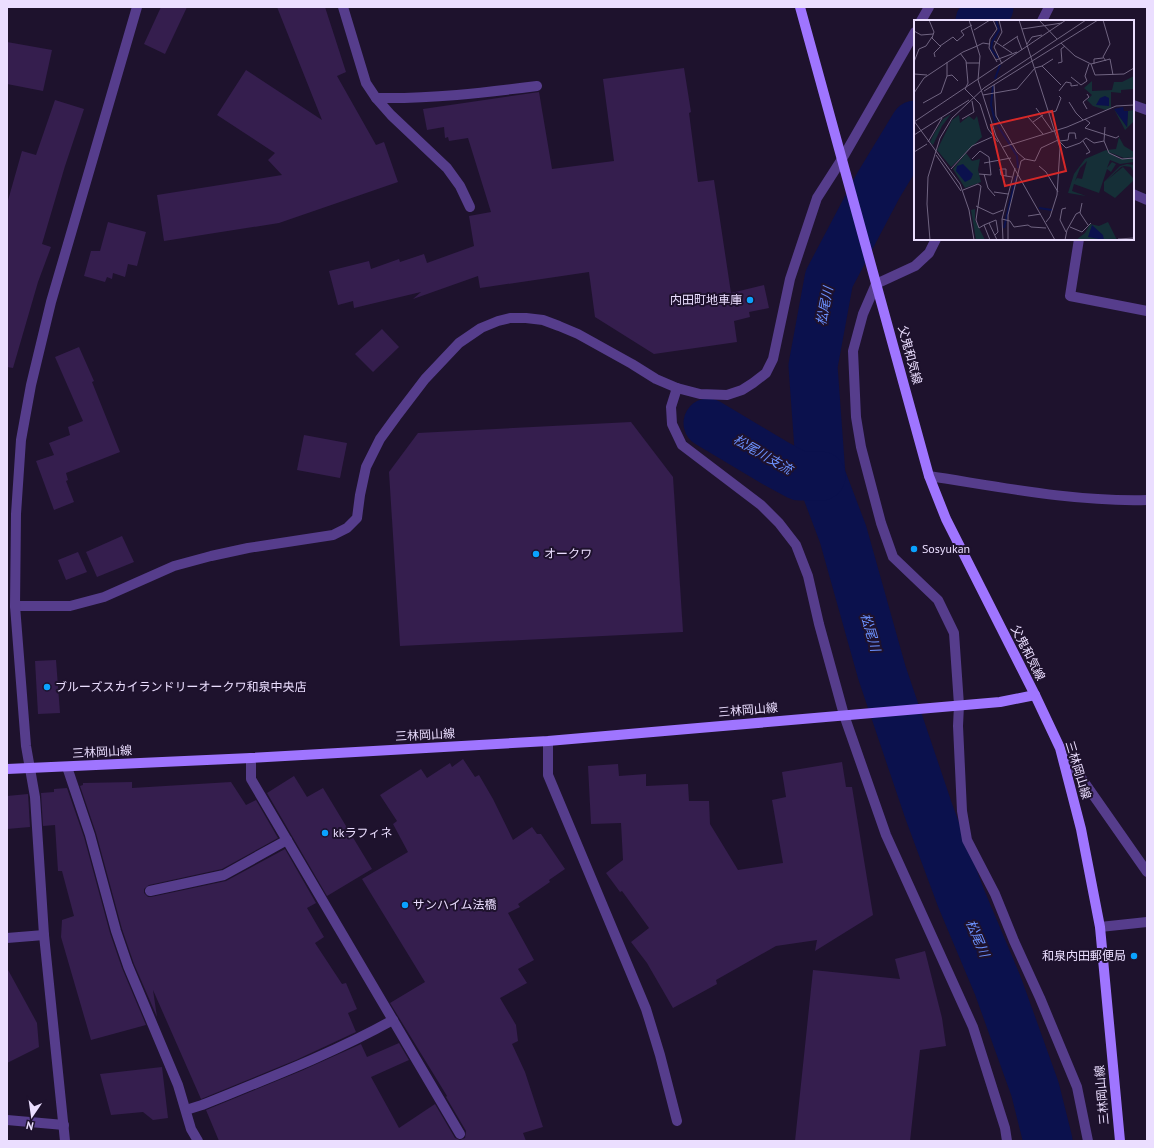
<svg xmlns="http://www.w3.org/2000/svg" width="1154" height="1148" font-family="'PT Sans','Noto Sans JP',sans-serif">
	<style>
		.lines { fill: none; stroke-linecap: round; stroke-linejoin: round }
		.river { stroke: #0b114d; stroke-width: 49 }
		.building { fill: #351e4e }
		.service { stroke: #563d8c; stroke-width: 10 }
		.minor { stroke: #563d8c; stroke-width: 10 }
		.tertiary { stroke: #563d8c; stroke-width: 10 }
		.secondary { stroke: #9f75ff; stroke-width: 10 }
		.poi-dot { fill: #0aa2ff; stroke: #1e122d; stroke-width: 1.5 }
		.labels { text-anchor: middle; stroke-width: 4; stroke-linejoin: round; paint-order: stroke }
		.poi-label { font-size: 12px; fill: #ebdeff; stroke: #1e122d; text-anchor: start }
		.street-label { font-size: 12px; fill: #ebdeff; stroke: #1e122d }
		.water-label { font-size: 13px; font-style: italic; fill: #6c92ff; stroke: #1e122d }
		.inset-river { fill: none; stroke: #0b114d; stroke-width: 2 }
		.inset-road { fill: none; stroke: #706481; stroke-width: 1 }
		.view { fill: #d62828; fill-opacity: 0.15; stroke: #d62828; stroke-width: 2 }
		.inset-edge { fill: none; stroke: #ebdeff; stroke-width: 2 }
	</style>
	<rect width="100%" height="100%" fill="#1e122d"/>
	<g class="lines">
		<g class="river">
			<path d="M980 21 989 7"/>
			<path d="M915 125 878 186 829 279 813 366 821 476 843 534 882 673 929 812 961 898 998 986 1035 1089 1048 1141"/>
			<path d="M708 423 775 463 799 476H821"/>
		</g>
	</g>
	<g class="building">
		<path d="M161 7H187L165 54 144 44Z"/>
		<path d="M277 7H325L346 72 337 76 376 145 384 142 398 182 279 223 164 241 157 195 282 175 268 160 275 153 217 115 246 70 322 120Z"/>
		<path d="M7 42 52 50 43 91 7 84Z"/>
		<path d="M684 68 691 112 689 113 698 182 714 180 731 293 764 285 769 308 749 312 750 317 734 321 737 342 654 354 595 317 589 272 480 288 478 276 413 299 421 292 354 308 353 301 338 305 329 271 369 261 371 269 399 259 400 262 424 254 427 263 474 246 469 216 491 212 468 138 449 141 448 137 445 138 444 127 427 130 423 109 539 92 552 169 614 161 603 79Z"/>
		<path d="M55 100 84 109 65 166 42 244 51 247 38 282 13 368 7 367V204L22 151 36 155Z"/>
		<path d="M108 222 146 232 137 266 128 264 125 277 113 273 112 279 107 277 105 282 84 276 91 251H100Z"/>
		<path d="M382 329 399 347 373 372 355 354Z"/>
		<path d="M79 347 94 381 92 382 120 452 66 473 68 480 66 481 74 502 54 510 36 461 54 455 49 443 70 435 68 427 83 421 55 357Z"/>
		<path d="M631 422 673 477 683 632 400 646 389 472 418 433Z"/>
		<path d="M304 435 347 443 340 478 297 470Z"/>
		<path d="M122 536 134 562 97 577 86 552Z"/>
		<path d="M78 552 87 572 66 580 58 560Z"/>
		<path d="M56 660 60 713 38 714 35 661Z"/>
		<path d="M463 759 475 777 479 775 493 799 513 840 532 827 537 834H541L565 869 549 880 550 882 518 904 520 907 508 913 534 960 518 969 527 983 500 998 516 1025 518 1041 512 1044 525 1072 543 1127 523 1133 526 1141H219L206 1110 301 1071 361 1044 367 1057 399 1043 409 1060 371 1077 399 1128 435 1104 455 1138 460 1140 465 1138 466 1131 446 1097 447 1096 390 1003 425 982 362 879 408 852 393 824 397 821 380 795 421 769 427 778 450 763 452 767Z"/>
		<path d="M842 762 846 787H852L873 915 815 951 817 940 776 946 716 980 717 984 673 1008 647 963 631 942 649 928 622 891 620 892 606 873 623 860 621 823 591 824 588 766 618 764 619 776 646 774V786L688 784 689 801H709L710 824 738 870 783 863 772 800 786 797 782 772Z"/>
		<path d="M294 776 307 797 323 788 372 869 327 896 267 793Z"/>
		<path d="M132 782V788L231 782 246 805 256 800 278 838 222 869 149 885 144 889V893L148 897H151L226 881 285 849 316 903 307 908 324 937 315 943 342 984 346 983 357 1009 348 1013 356 1032 296 1060 201 1099 153 990 157 1017 134 964 122 929 96 833 80 786 83 785V783Z"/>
		<path d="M67 788 84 837 110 933 122 968 146 1025 91 1040 61 937 62 920 74 916 62 871H58L55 825 43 826 41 793 54 792V789Z"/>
		<path d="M28 794 30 827 7 829V796Z"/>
		<path d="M925 951 942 1018 946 1046 920 1050 910 1141H795L813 970 900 979 895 959Z"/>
		<path d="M7 968 37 1023 39 1047 7 1063Z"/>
		<path d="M162 1067 168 1118 153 1120 143 1112 111 1115 100 1074Z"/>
	</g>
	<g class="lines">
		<g class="service">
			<path d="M876 284 863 314 853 351 856 417 861 447 881 523 893 557 938 600 954 633 959 705 958 726 962 811 967 840 995 894 1014 941 1040 998 1077 1087 1088 1141"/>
			<path d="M548 741V775L646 1009 660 1055 677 1121"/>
		</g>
		<g class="minor">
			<path d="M343 7 366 83 376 98 391 115 447 168 460 186 470 207"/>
			<path d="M921 21 929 7"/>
			<path d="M1042 21 1049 7"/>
			<path d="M376 98C432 99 482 93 537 86"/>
			<path d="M1133 105 1147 110"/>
			<path d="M1133 194 1147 200"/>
			<path d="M1079 239 1070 296 1147 311"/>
			<path d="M876 284 915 266 929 253 936 239"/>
			<path d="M677 388 700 394 727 395 742 390 753 383 766 373 773 359 790 279 817 198 842 159 915 32"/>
			<path d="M929 476C1001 487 1074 502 1147 500"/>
			<path d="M15 606H70L104 597 174 566 211 556 248 548 333 535 347 528 357 518 360 495 366 467 380 439 396 417 425 379 459 343 481 328 498 321 510 318H526L543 320 559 326 578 334 632 364 656 379 677 388 671 407 672 424 682 445 761 505 779 523 796 545 808 576 819 624 844 715 886 835 973 1027 1005 1128 1007 1141"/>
			<path d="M1061 749 1147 872"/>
			<path d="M251 758V779L460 1134"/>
			<path d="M67 767 90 835 116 931 128 966 178 1085 191 1129 198 1141"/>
			<path d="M150 891 224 875 287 840"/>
			<path d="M1100 927 1147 922"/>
			<path d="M7 938 44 935"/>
			<path d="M186 1110 202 1105C266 1079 332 1054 393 1020"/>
			<path d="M7 1120 64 1125"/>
		</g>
		<path class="tertiary" d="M65 1141 44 935 35 797 26 746 15 606 16 514 21 440 31 385 51 302 137 7"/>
		<g class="secondary">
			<path d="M800 7 929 476 946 519 1035 695 1060 748 1081 829 1100 927 1120 1141"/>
			<path d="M7 769 251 758 548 741 1000 702 1035 695"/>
		</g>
	</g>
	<g class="poi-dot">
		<circle cx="750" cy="300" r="4"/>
		<circle cx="914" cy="549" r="4"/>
		<circle cx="536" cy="554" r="4"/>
		<circle cx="47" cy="687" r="4"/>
		<circle cx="325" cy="833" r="4"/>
		<circle cx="405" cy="905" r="4"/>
		<circle cx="1134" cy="956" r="4"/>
	</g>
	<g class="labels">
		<g class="poi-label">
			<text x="742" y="304" text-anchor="end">内田町地車庫</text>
			<text x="922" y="553">Sosyukan</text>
			<text x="544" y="558">オークワ</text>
			<text x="55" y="691">ブルーズスカイランドリーオークワ和泉中央店</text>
			<text x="333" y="837">kkラフィネ</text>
			<text x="413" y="909">サンハイム法橋</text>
			<text x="1126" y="960" text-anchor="end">和泉内田郵便局</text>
		</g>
		<g class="street-label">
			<text transform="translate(910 355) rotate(75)" y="4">父鬼和気線</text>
			<text transform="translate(1028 653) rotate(63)" y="4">父鬼和気線</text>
			<text transform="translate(748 710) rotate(-5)" y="4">三林岡山線</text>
			<text transform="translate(425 735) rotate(-3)" y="4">三林岡山線</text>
			<text transform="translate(102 752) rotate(-3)" y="4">三林岡山線</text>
			<text transform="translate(1078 770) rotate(73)" y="4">三林岡山線</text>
			<text transform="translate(1102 1095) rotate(-95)" y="4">三林岡山線</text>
		</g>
		<g class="water-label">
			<text transform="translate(824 306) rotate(-79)" y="5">松尾川</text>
			<text transform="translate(763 454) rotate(30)" y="5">松尾川支流</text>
			<text transform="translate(871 632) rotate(74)" y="5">松尾川</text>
			<text transform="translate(978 938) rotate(67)" y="5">松尾川</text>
		</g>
	</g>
	<g transform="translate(914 20)">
		<rect width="220" height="220" fill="#1e122d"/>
		<path d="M220 56V72L219 69 207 70V73L197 72V88L192 90 179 86 173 80 178 75 170 68 178 61V71L198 70 200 62H208ZM200 89 213 107 214 91 220 90V101L211 110ZM37 94 28 106 19 125 16 122 21 112 29 99ZM45 95 46 103 55 96 60 100 63 96 68 117 37 147 23 130 38 100ZM205 117 210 126 220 132V137L210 138 195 132 193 130 202 129ZM192 130 206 139 220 138V142L206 144 196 140 193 148 198 142 202 144 197 152 193 149 185 173 160 164 158 171 172 176 154 173 160 154 171 139ZM173 141 168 159 163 158 161 161 166 148ZM52 133 58 141 66 139 64 150 67 162 51 168 39 149ZM213 144 220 145V153L217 147 210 146 207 147 192 161 209 147 219 158 220 156 219 161 201 178 190 171V162L206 146ZM61 189V200L71 220H62L57 190ZM194 202 203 220H162L171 213 176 204 185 206Z" fill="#152f37" fill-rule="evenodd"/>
		<path d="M191 76 195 78V86L182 85 186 78ZM209 87 210 91H214L213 107 200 89ZM49 144 59 154 57 159 51 162 42 151 43 146ZM178 205 189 215 190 220 174 217Z" fill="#0b114d"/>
		<path class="inset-river" d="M82 0 85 10 78 22 77 29 84 38M81 59 86 45M79 66 77 85 81 101 103 136 104 148M125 188 138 190M90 208 102 156"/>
		<path class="inset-road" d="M15 0 20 12 18 18 26 26 39 17 43 21 50 15 47 11 58 5M55 0 66 36 64 60 82 116 141 220M79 0 83 9 76 19 75 28 83 42M85 0 88 12 80 27 88 44M105 0 146 128 143 175 136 197 132 202M125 0 143 19M189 0 196 24 189 37 192 41M108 9 148 3M60 10 76 0M0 11 7 15 19 14M103 17 108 30M80 21 98 33M147 23 161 36 177 44 181 55 210 54 220 48M113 24 118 17 128 15M63 26 69 23 75 24M89 26 104 16M46 33 52 41 54 63 51 69 66 84 74 109 84 122M21 37 20 33 27 26M82 40 103 32M0 42 5 29 12 26 18 17M52 43H66M144 43 148 42 147 29 151 26M177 44 196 39 199 55M180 44V39L189 38M128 46 139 39M0 54 13 55M33 56 38 55 44 61M157 57 167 65 173 61 171 56 175 44M80 65 82 96 103 132 111 139 121 141 127 128 144 120M70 71 184 0M145 71 152 62 157 63V66L164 65M0 73 10 58 49 32 63 26M173 74 175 77 169 82 173 89M69 75 103 69 121 48 128 46 147 65M155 82 162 93 169 100M9 83 27 73 33 56V42M122 88 139 112M135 93 142 91 147 78 145 76M114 97 129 114M48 99 60 92 58 81M171 99 176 103 171 108 174 109 202 118 205 116M0 101 46 164 55 190 60 220M0 102 152 0M119 102 129 95M0 115 55 80M145 121 152 128 166 123 172 118 180 123 190 121 195 133 208 139 220 138M146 121 154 120 155 113H161L162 119M169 121 176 132 172 134M190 121 191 107M14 122 28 98M89 127 153 107 202 86 220 85M0 132 13 124M22 135 47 171M58 139 66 131 75 137 77 155 65 154M70 143 97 138M125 146 132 152 144 172M37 149 58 126 78 117M70 154 74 168 81 176M92 156V149H86L87 155 92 156 98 157M49 170 64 164 67 166 62 200 65 208 70 205 76 220M80 172 94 174M168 183 166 193 174 205M62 186 79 194 89 190M114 196 127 194M88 199 96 201 100 207 114 205 117 207 132 208M75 203 83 220M70 205 82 200 84 212 81 215M156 207 168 212 177 203M152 212 146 200 148 189 152 188M204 219 220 218M16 220 13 184 14 157 26 118 38 98 70 68 172 0M89 220 88 199 101 148M94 220V195L107 141 111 139M151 220 153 210 162 194 166 192"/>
		<path class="view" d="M138 91 152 151 91 166 77 105Z"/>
		<rect width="220" height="220" class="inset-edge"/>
	</g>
	<rect width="1154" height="1148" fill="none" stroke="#ebdeff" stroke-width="16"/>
	<g transform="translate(32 1116) rotate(193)" stroke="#1e122d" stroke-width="3" paint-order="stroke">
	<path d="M0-3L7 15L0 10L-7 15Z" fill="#ebdeff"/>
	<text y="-6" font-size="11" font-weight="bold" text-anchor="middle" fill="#ebdeff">N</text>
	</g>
</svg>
